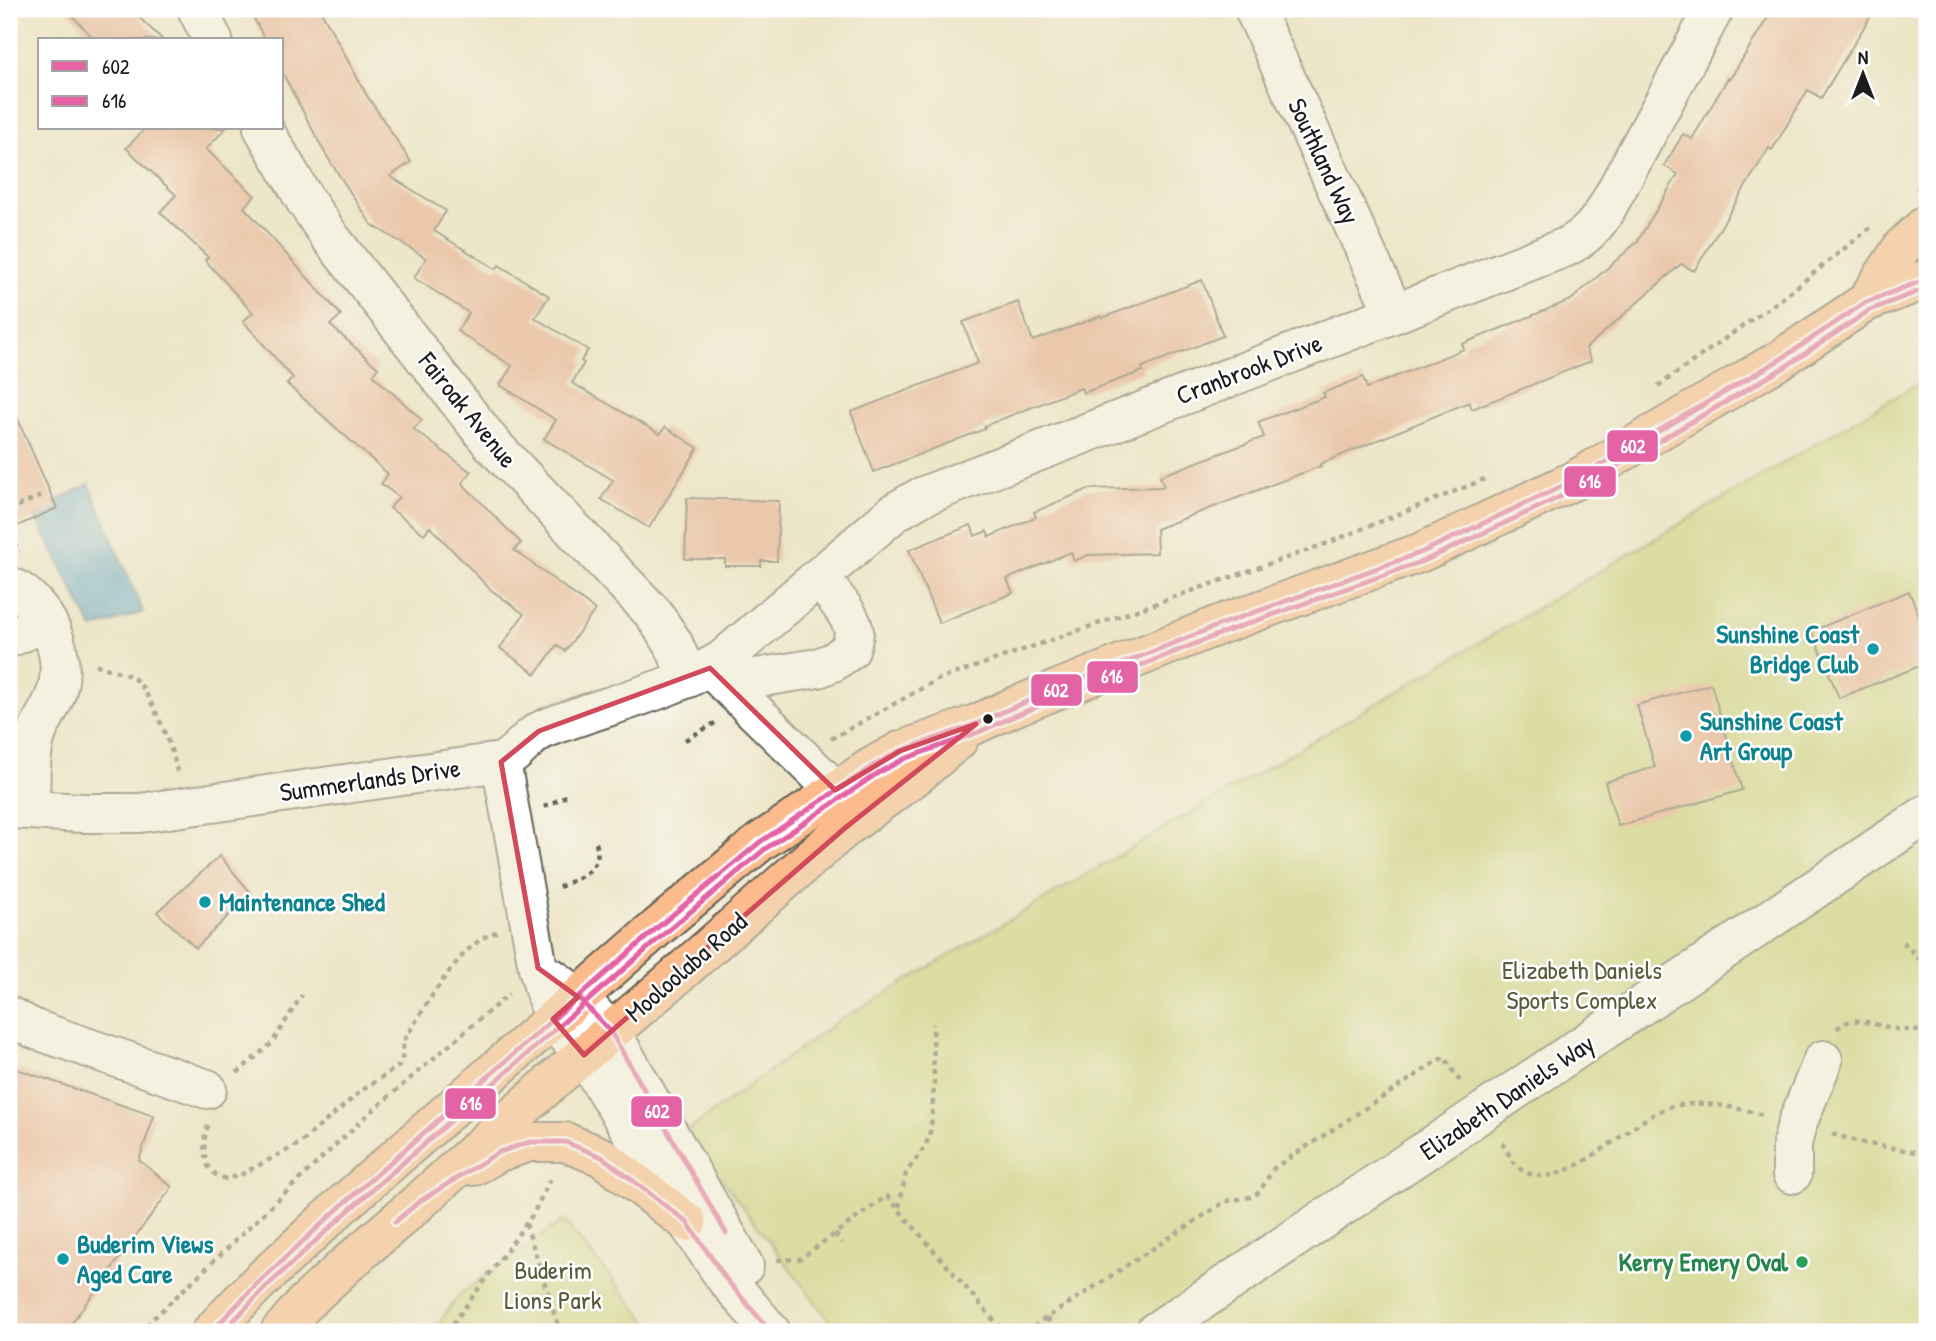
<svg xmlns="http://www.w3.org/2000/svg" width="1936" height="1341" font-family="'Patrick Hand',sans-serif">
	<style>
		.green { fill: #c6d274; stroke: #717748; stroke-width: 2 }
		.water { fill: #59a2d0; stroke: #3a5f76; stroke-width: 2 }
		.building { fill: #e8a489 }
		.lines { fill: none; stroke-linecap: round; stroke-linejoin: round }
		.minor-casing { stroke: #656359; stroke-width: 42 }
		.major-casing { stroke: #656359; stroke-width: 42 }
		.path { stroke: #656359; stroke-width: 4.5; stroke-dasharray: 5 5; stroke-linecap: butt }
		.minor { stroke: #fff; stroke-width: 38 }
		.major { stroke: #fbbb8c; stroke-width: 38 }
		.bus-1-casing { stroke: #fff; stroke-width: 10 }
		.bus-2-casing { stroke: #fff; stroke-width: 10 }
		.bus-1 { stroke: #e463a4; stroke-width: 5 }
		.bus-2 { stroke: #e463a4; stroke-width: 5 }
		.marked { fill: none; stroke: #d1495b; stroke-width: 5; stroke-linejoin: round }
		.culture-dot { fill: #0f9aa8; stroke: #fff; stroke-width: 2.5 }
		.bus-dot { fill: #1c1c1c; stroke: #fff; stroke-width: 2.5 }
		.leisure-dot { fill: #2e9e5b; stroke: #fff; stroke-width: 2.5 }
		.labels { text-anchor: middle; stroke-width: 5; stroke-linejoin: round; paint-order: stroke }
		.street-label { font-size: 26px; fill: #1c1c1c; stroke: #fff }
		.culture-label { font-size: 26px; font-weight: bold; fill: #0d838f; stroke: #fff; text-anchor: start }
		.park-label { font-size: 26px; fill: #585c3b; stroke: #fff }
		.leisure-label { font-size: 26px; font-weight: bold; fill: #27864d; stroke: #fff; text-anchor: end }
		.line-badge { stroke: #fff; stroke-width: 2.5 }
		.badge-label { font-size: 19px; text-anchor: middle; font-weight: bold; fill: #fff }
	</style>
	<rect width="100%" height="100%" fill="#fff"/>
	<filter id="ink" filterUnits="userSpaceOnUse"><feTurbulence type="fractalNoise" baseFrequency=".0143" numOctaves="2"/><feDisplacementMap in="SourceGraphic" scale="14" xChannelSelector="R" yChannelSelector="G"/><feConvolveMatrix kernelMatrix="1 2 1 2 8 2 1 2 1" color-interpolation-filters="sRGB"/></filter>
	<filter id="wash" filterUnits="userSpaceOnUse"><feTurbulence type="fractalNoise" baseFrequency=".00686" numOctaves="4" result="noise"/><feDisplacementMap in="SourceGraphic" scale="28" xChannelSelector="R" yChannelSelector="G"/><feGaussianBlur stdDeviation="1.57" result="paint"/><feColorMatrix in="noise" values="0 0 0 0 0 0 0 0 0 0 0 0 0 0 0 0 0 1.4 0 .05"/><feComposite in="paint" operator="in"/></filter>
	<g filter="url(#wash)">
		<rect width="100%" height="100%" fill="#ede6c9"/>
		<g class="green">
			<path d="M1927 378V1332H838L686 1132 835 1023Z"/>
			<path d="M563 1220 656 1332H432L460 1294Z"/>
		</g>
		<path class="water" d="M89 484 143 612 93 629 33 512Z"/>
		<g id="blocks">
			<g class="building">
				<path d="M66 9H130L163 40H95Z"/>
				<path d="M249 9H320L366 94 411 162 390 176 446 211 434 231 496 269 499 265 549 296 535 318 588 350 581 361 584 363 572 383 660 434 665 427 698 448 649 528 601 499 613 480 544 439 556 420 500 385 512 366 457 331 469 313 414 278 426 258 371 224 326 155 282 72V40H265Z"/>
				<path d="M1773 9H1875L1821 98 1808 90 1772 150 1769 148 1694 271 1681 264 1586 348 1591 361 1472 409 1469 402 1320 464 1321 466 1156 529 1157 553 1088 555 1074 561 1071 552 1007 579 1013 593 939 623 909 550 971 525 975 536 987 531 989 537 1036 517 1034 512 1089 489 1164 487 1160 476 1264 437 1258 422 1325 397 1323 393 1363 377 1367 388 1464 349 1462 344 1571 300 1637 242 1678 174 1664 166 1683 134 1692 139 1728 78 1730 79Z"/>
				<path d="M146 128H226L206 149 255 196 244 207 341 315 330 325 378 368 373 375 422 420 413 429 471 472 462 483 521 543 514 550 595 610 565 651 557 645 536 674 500 648 524 614 490 589 430 527 424 534 390 508 399 497 381 484 388 474 287 384 293 378 243 321 253 313 205 260 208 257 160 212 176 195 126 148Z"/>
				<path d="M1202 280 1223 336 1142 367 1143 371 1083 393 1081 388 984 426 985 429 874 472 851 412 978 363 963 322 1018 302 1033 341 1101 316 1102 318Z"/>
				<path d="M9 399 57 508 9 530Z"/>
				<path d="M687 498 779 501 777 561H761V566H725V559H685Z"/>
				<path d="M1909 591 1927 636V663L1839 698 1812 631Z"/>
				<path d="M1711 684 1742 790 1618 826 1605 782 1655 767 1637 705Z"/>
				<path d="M220 856 251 893 196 948 157 912Z"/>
				<path d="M17 1069 154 1116 139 1160 172 1187 65 1332H9V1083L13 1084Z"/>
			</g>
		</g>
	</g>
	<g filter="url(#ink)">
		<use href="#blocks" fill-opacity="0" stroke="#656359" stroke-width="2"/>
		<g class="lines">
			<g class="minor-casing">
				<g id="minor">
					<path d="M197 9 213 40"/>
					<path d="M1254 9 1394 313"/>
					<path d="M263 128 305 200 330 237 492 444 653 613 673 643 688 678"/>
					<path d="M9 586C47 601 70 658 55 696 50 709 41 721 36 735 29 758 31 786 30 810"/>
					<path d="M9 638 47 622"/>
					<path d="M711 669 835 790"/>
					<path d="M725 683 818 668 833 662 850 650C851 645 854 637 854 632 852 616 830 590 818 578"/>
					<path d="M501 762 538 968 553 1019 584 1055 687 1222 726 1279 771 1332"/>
					<path d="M9 809 83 813H140L501 762C518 755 527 736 544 729 602 706 667 693 722 660L895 512 921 497 1566 247C1584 238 1594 228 1605 211L1714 9"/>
					<path d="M552 978 578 997 611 1032 744 1266"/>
					<path d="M9 1016 34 1029 207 1089"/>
					<path d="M1792 1174V1144L1797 1124 1823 1060"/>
					<path d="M1155 1332 1927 814"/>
				</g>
			</g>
			<g class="major-casing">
				<g id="major">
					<path d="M1866 302 1903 246 1927 224"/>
					<path d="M474 1166 499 1152 530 1142H565L602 1157 687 1222"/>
					<path d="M211 1332 258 1283 342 1205 658 927 760 842 873 766 900 751 976 724 1016 706 1219 625 1422 552 1575 480 1781 359 1866 302 1927 279"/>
					<path d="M280 1332 305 1303 346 1265 420 1201 556 1078 665 986 845 828 917 775 959 739"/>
				</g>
			</g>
			<g class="path">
				<path d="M1917 189 1927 181"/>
				<path d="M1658 386 1784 297 1870 228"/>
				<path d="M9 510 45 494"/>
				<path d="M9 534 19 552"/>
				<path d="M96 664C109 671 125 671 137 681 150 693 175 753 177 772"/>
				<path d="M831 739 937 680 1323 545 1485 479"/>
				<path d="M685 740 715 723"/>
				<path d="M544 807 566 796"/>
				<path d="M559 887C580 877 606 869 595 840"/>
				<path d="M1903 942 1927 967"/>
				<path d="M1837 1029C1851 1014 1869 1023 1886 1027 1899 1030 1914 1031 1927 1031"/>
				<path d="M237 1073 272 1043 302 995"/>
				<path d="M208 1125 205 1135 204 1152 208 1166 216 1175 226 1179 240 1175 299 1144 361 1091 399 1066 403 1055V1042C423 1011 461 940 497 932"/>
				<path d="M1832 1134 1864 1143 1927 1154"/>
				<path d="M1502 1143C1507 1150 1511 1160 1517 1166 1559 1205 1631 1116 1673 1106 1702 1100 1735 1107 1763 1115"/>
				<path d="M899 1207 906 1173 926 1145 931 1129 934 1085 933 1024"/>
				<path d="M526 1224 560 1332"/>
				<path d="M835 1234 842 1243"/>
				<path d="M777 1260 800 1259 887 1196 1004 1332"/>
				<path d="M1047 1318 1056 1332"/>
				<path d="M139 1332 364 1118 509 994"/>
				<path d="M447 1332 533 1214 551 1178"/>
				<path d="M1025 1332 1226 1201C1264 1196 1255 1197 1274 1168L1444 1057 1461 1083"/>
			</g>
			<use href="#minor" class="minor"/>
			<use href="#major" class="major"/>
			<g class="bus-1-casing">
				<g id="bus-1">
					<path d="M578 997 611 1032 726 1233"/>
					<path d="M395 1222 420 1201 499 1152 530 1142H565L602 1157 687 1222 726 1279 771 1332"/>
					<path d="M211 1332 258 1283 342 1205 658 927 760 842 873 766 900 751 976 724 1016 706 1219 625 1422 552 1575 480 1781 359 1866 302 1927 279"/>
				</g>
			</g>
			<g class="bus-2-casing">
				<path id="bus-2" d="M223 1332 264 1289 348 1211 664 934 765 849 878 773 904 759 979 732 1019 714 1222 633 1426 560 1579 488 1785 367 1870 310 1927 288"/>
			</g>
			<use href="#bus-1" class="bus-1"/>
			<use href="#bus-2" class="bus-2"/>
		</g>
	</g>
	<path d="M0 0H1936V1341H0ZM710 668 835 790 900 751 976 724 845 828 584 1055 553 1019 578 997 538 968 501 762 539 731Z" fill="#ede6c9" fill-opacity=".55" fill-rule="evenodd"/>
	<path class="marked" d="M710 668 835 790 900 751 976 724 845 828 584 1055 553 1019 578 997 538 968 501 762 539 731Z"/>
	<g class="culture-dot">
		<circle cx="1873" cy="649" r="7"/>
		<circle cx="1686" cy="736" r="7"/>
		<circle cx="205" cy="902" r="7"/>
		<circle cx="63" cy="1259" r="7"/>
	</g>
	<circle class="bus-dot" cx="988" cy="719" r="6"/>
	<circle class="leisure-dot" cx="1802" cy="1262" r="7"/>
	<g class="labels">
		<g class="street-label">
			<text transform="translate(1324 161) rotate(65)" y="9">Southland Way</text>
			<text transform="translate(1249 369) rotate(-21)" y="9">Cranbrook Drive</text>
			<text transform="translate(468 410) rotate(51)" y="9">Fairoak Avenue</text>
			<text transform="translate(370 780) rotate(-8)" y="9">Summerlands Drive</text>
			<text transform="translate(686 967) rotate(-41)" y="9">Mooloolaba Road</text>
			<text transform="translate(1507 1097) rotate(-34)" y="9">Elizabeth Daniels Way</text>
		</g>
		<g class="culture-label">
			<text x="1859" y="643" text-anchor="end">Sunshine Coast<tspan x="1859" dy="30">Bridge Club</tspan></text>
			<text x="1700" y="730">Sunshine Coast<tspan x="1700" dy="30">Art Group</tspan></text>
			<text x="219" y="911">Maintenance Shed</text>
			<text x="77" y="1253">Buderim Views<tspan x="77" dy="30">Aged Care</tspan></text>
		</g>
		<g class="park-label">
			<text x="1582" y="979">Elizabeth Daniels<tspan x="1582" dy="30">Sports Complex</tspan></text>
			<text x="553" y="1279">Buderim<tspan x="553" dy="30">Lions Park</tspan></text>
		</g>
		<g class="leisure-label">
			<text x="1788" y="1271">Kerry Emery Oval</text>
		</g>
	</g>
	<g class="line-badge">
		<rect x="1606" y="429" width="53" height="34" rx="7" fill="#e463a4"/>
		<rect x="1563" y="465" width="54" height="33" rx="7" fill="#e463a4"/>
		<rect x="1086" y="660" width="53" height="34" rx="7" fill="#e463a4"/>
		<rect x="1030" y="673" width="53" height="34" rx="7" fill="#e463a4"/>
		<rect x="444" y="1087" width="53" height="33" rx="7" fill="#e463a4"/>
		<rect x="630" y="1095" width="53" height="33" rx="7" fill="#e463a4"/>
	</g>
	<g class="badge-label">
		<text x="1633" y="453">602</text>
		<text x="1590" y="488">616</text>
		<text x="1112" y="683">616</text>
		<text x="1056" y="697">602</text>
		<text x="471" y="1110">616</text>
		<text x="657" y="1118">602</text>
	</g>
	<rect width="1936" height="1341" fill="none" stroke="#fff" stroke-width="35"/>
	<rect x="38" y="38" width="245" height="91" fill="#ffffff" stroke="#a4a4a4" stroke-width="2"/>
	<rect x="52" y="61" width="35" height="10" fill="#e463a4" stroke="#a4a4a4" stroke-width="2"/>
	<text x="102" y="74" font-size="21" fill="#1c1c1c">602</text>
	<rect x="52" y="96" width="35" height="10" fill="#e463a4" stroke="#a4a4a4" stroke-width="2"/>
	<text x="102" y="108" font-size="21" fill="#1c1c1c">616</text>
	<g transform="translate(1863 74)" stroke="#ffffff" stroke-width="5" paint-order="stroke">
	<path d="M0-5L12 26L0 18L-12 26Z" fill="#1c1c1c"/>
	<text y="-10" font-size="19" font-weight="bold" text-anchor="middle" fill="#1c1c1c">N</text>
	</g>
</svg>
